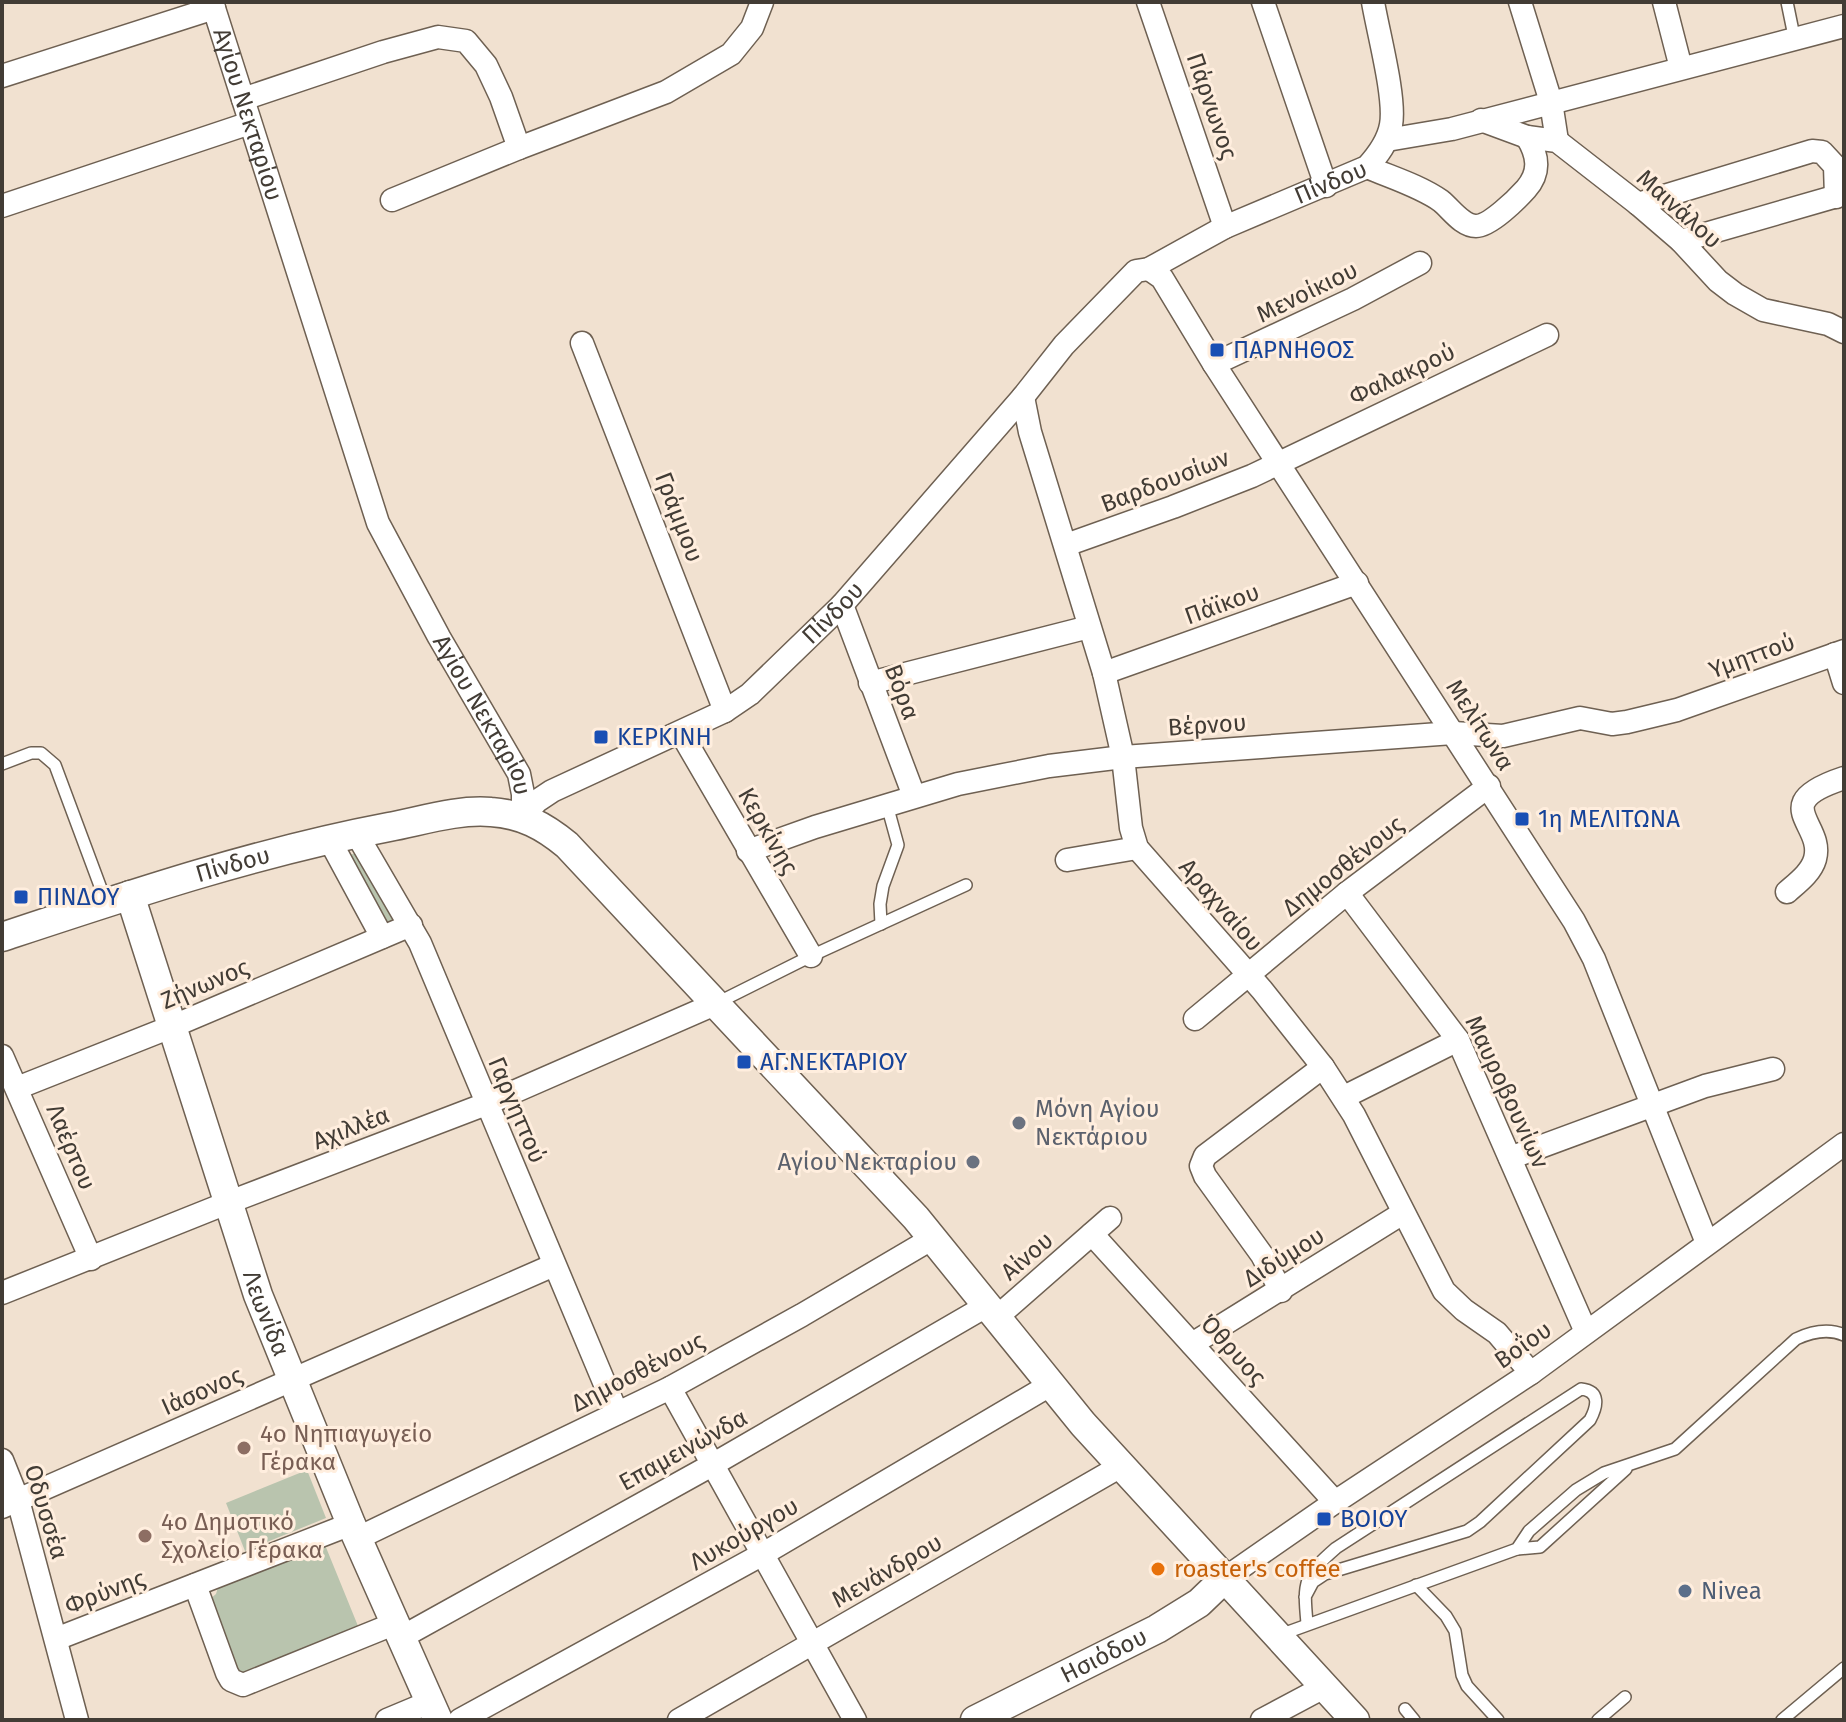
<svg xmlns="http://www.w3.org/2000/svg" width="1846" height="1722" font-family="'Fira Sans',sans-serif">
	<style>
		.green { fill: #b9c4ae }
		.lines { fill: none; stroke-linecap: round; stroke-linejoin: round }
		.service-casing { stroke: #6e6052; stroke-width: 14 }
		.minor-casing { stroke: #6e6052; stroke-width: 25 }
		.tertiary-casing { stroke: #6e6052; stroke-width: 31 }
		.service { stroke: #fff; stroke-width: 11 }
		.minor { stroke: #fff; stroke-width: 22 }
		.tertiary { stroke: #fff; stroke-width: 28 }
		.transit-dot { fill: #1a4fb4; stroke: #ffeede; stroke-width: 3 }
		.worship-dot { fill: #6b7280; stroke: #ffeede; stroke-width: 3 }
		.education-dot { fill: #8d6e63; stroke: #ffeede; stroke-width: 3 }
		.food-dot { fill: #e8710a; stroke: #ffeede; stroke-width: 3 }
		.service-dot { fill: #5c6f8a; stroke: #ffeede; stroke-width: 3 }
		.labels { text-anchor: middle; stroke-width: 6; stroke-linejoin: round; paint-order: stroke }
		.street-label { font-size: 24px; fill: #423c35; stroke: #ffeede }
		.transit-label { font-size: 24px; fill: #164399; stroke: #ffeede; text-anchor: start }
		.worship-label { font-size: 24px; fill: #5b616d; stroke: #ffeede; text-anchor: start }
		.education-label { font-size: 24px; fill: #785e54; stroke: #ffeede; text-anchor: start }
		.food-label { font-size: 24px; fill: #c56008; stroke: #ffeede; text-anchor: start }
		.service-label { font-size: 24px; fill: #4e5e75; stroke: #ffeede; text-anchor: start }
	</style>
	<rect width="100%" height="100%" fill="#f1e1d0"/>
	<g class="green">
		<path d="M359 852 397 921 383 927 344 857Z"/>
		<path d="M307 1470 326 1518 245 1551 226 1503Z"/>
		<path d="M323 1540 358 1626 237 1675 209 1600 216 1594 219 1584Z"/>
	</g>
	<g class="lines">
		<g class="service-casing">
			<g id="service">
				<path d="M1787 2 1795 41"/>
				<path d="M2 764 31 753H41L55 765 106 902"/>
				<path d="M881 924 880 904 883 886 898 845 887 805"/>
				<path d="M715 1004 811 956 966 885"/>
				<path d="M1517 1549 1540 1547 1626 1469"/>
				<path d="M1416 1585 1446 1616 1455 1631 1462 1675 1467 1686 1498 1720"/>
				<path d="M1305 1597 1313 1582 1325 1574 1467 1531 1480 1522 1590 1420C1597 1407 1601 1391 1581 1389L1336 1548C1304 1576 1303 1581 1307 1623"/>
				<path d="M1277 1636 1517 1549 1529 1531 1576 1490 1604 1473 1675 1449 1796 1339C1811 1332 1828 1328 1844 1335"/>
				<path d="M1405 1709 1414 1720"/>
				<path d="M1598 1720 1625 1697"/>
				<path d="M1782 1720 1844 1668"/>
			</g>
		</g>
		<g class="minor-casing">
			<g id="minor">
				<path id="s1" d="M212 2 378 523 439 637 519 774 523 794V817"/>
				<path d="M1148 2 1225 227"/>
				<path d="M1263 2 1326 186"/>
				<path d="M1520 2 1551 102 1557 141"/>
				<path d="M1664 2 1681 68"/>
				<path d="M2 76 214 8"/>
				<path d="M243 99 383 52 438 37 466 41 486 65 501 97 519 148 666 92 731 54 752 28 762 2"/>
				<path d="M1481 120 1527 137 1557 141 1638 204 1681 241 1718 281 1735 294 1763 310 1828 324 1844 332"/>
				<path d="M1387 140 1452 129 1844 26"/>
				<path d="M1367 167C1390 177 1420 186 1441 201 1451 209 1462 226 1476 226 1490 226 1517 199 1526 189 1541 172 1538 155 1527 137"/>
				<path d="M392 200 519 148"/>
				<path d="M1638 204 1812 151 1822 152 1835 166 1836 197"/>
				<path d="M2 206 250 123"/>
				<path d="M1681 241 1844 194"/>
				<path d="M1149 269 1162 278 1214 364 1574 921 1594 959 1707 1243"/>
				<path d="M582 343 725 711"/>
				<path d="M1214 364 1353 299 1420 263"/>
				<path d="M1023 397 1030 432 1104 673 1123 757 1131 828 1137 848 1262 990 1323 1067 1354 1115 1444 1291 1464 1310 1497 1333 1531 1373"/>
				<path d="M1066 545 1173 507 1252 476 1547 335"/>
				<path d="M842 605 914 796"/>
				<path d="M1835 654 1844 683"/>
				<path d="M1104 673 1357 583"/>
				<path d="M870 683 1089 627"/>
				<path d="M681 733 811 956"/>
				<path id="s2" d="M523 817 537 801 552 791 725 711 750 694 842 605 1023 397 1064 345 1136 271 1149 269 1225 227 1367 167C1378 155 1388 142 1391 125 1396 98 1378 32 1373 2"/>
				<path d="M356 833 420 943 617 1413"/>
				<path d="M329 839 382 937"/>
				<path d="M748 851 815 827 958 784 1049 766 1123 757 1453 733 1503 736 1580 718 1612 724 1627 722 1677 710 1844 651"/>
				<path d="M1067 860 1137 848"/>
				<path d="M1787 892C1797 883 1811 873 1815 859 1825 823 1765 804 1844 778"/>
				<path d="M1347 893 1458 1040 1586 1332"/>
				<path d="M1195 1019 1347 893 1489 786"/>
				<path d="M2 1056 91 1259"/>
				<path d="M17 1088 171 1027 411 925"/>
				<path d="M1344 1097 1458 1040"/>
				<path d="M1510 1158 1705 1086 1773 1069"/>
				<path d="M1092 1234 1335 1502"/>
				<path d="M1281 1291 1262 1255 1205 1176 1201 1166 1205 1156 1323 1067"/>
				<path d="M2 1293 227 1203 486 1104 715 1004"/>
				<path d="M997 1317 1110 1218"/>
				<path d="M1192 1344 1403 1213"/>
				<path d="M670 1388 855 1720"/>
				<path d="M2 1460 18 1500 77 1720"/>
				<path d="M2 1507 554 1265"/>
				<path d="M358 1538 670 1388 802 1315 933 1238"/>
				<path d="M1224 1579 1335 1502 1531 1373 1844 1144"/>
				<path d="M195 1585 227 1673 231 1680 243 1685 396 1623"/>
				<path d="M402 1637 712 1465 988 1305"/>
				<path d="M56 1639 351 1524"/>
				<path d="M387 1720 430 1702"/>
				<path d="M460 1720 763 1554 1050 1385"/>
				<path d="M679 1720 1121 1466"/>
				<path d="M1262 1720 1324 1687"/>
			</g>
		</g>
		<g class="tertiary-casing">
			<g id="tertiary">
				<path id="s3" d="M130 895 258 1295 351 1524 438 1720"/>
				<path id="s4" d="M2 937C129 895 257 852 389 827 421 821 458 809 491 812 522 814 544 826 567 845L916 1218 1083 1424 1355 1720"/>
				<path id="s5" d="M975 1720 1157 1629 1199 1603 1224 1579"/>
			</g>
		</g>
		<use href="#service" class="service"/>
		<use href="#minor" class="minor"/>
		<use href="#tertiary" class="tertiary"/>
	</g>
	<g class="transit-dot">
		<rect x="1209" y="342" width="16" height="16" rx="4"/>
		<rect x="593" y="729" width="16" height="16" rx="4"/>
		<rect x="1514" y="811" width="16" height="16" rx="4"/>
		<rect x="13" y="889" width="16" height="16" rx="4"/>
		<rect x="736" y="1054" width="16" height="16" rx="4"/>
		<rect x="1316" y="1511" width="16" height="16" rx="4"/>
	</g>
	<g class="worship-dot">
		<circle cx="1019" cy="1123" r="8"/>
		<circle cx="973" cy="1162" r="8"/>
	</g>
	<g class="education-dot">
		<circle cx="244" cy="1448" r="8"/>
		<circle cx="145" cy="1536" r="8"/>
	</g>
	<circle class="food-dot" cx="1158" cy="1569" r="8"/>
	<circle class="service-dot" cx="1685" cy="1591" r="8"/>
	<g class="labels">
		<g class="street-label">
			<text transform="translate(1212 106) rotate(71)" y="8">Πάρνωνος</text>
			<text dy="8" stroke="none"><textPath href="#s1" startOffset="118">Αγίου Νεκταρίου</textPath></text>
			<text dy="8" stroke="none"><textPath href="#s2" startOffset="1048">Πίνδου</textPath></text>
			<text transform="translate(1679 209) rotate(42)" y="8">Μαινάλου</text>
			<text transform="translate(1307 292) rotate(-26)" y="8">Μενοίκιου</text>
			<text transform="translate(1402 374) rotate(-25)" y="8">Φαλακρού</text>
			<text transform="translate(1165 481) rotate(-21)" y="8">Βαρδουσίων</text>
			<text transform="translate(679 517) rotate(69)" y="8">Γράμμου</text>
			<text transform="translate(1222 604) rotate(-20)" y="8">Πάϊκου</text>
			<text dy="8" stroke="none"><textPath href="#s2" startOffset="376">Πίνδου</textPath></text>
			<text transform="translate(1752 656) rotate(-20)" y="8">Υμηττού</text>
			<text transform="translate(902 692) rotate(69)" y="8">Βόρα</text>
			<text dy="8" stroke="none"><textPath href="#s1" startOffset="766">Αγίου Νεκταρίου</textPath></text>
			<text transform="translate(1207 725) rotate(-4)" y="8">Βέρνου</text>
			<text transform="translate(1480 725) rotate(57)" y="8">Μελίτωνα</text>
			<text transform="translate(768 831) rotate(60)" y="8">Κερκίνης</text>
			<text dy="8" stroke="none"><textPath href="#s4" startOffset="242">Πίνδου</textPath></text>
			<text transform="translate(1343 866) rotate(-38)" y="8">Δημοσθένους</text>
			<text transform="translate(1221 905) rotate(49)" y="8">Αραχναίου</text>
			<text transform="translate(205 984) rotate(-23)" y="8">Ζήνωνος</text>
			<text transform="translate(1507 1092) rotate(65)" y="8">Μαυροβουνίων</text>
			<text transform="translate(517 1110) rotate(67)" y="8">Γαργηττού</text>
			<text transform="translate(351 1128) rotate(-21)" y="8">Αχιλλέα</text>
			<text transform="translate(71 1147) rotate(67)" y="8">Λαέρτου</text>
			<text transform="translate(1027 1256) rotate(-41)" y="8">Αίνου</text>
			<text transform="translate(1284 1257) rotate(-32)" y="8">Διδύμου</text>
			<text dy="8" stroke="none"><textPath href="#s3" startOffset="440">Λεωνίδα</textPath></text>
			<text transform="translate(1523 1345) rotate(-35)" y="8">Βοΐου</text>
			<text transform="translate(1233 1350) rotate(48)" y="8">Όθρυος</text>
			<text transform="translate(638 1372) rotate(-27)" y="8">Δημοσθένους</text>
			<text transform="translate(202 1391) rotate(-24)" y="8">Ιάσονος</text>
			<text transform="translate(683 1450) rotate(-29)" y="8">Επαμεινώνδα</text>
			<text transform="translate(46 1512) rotate(73)" y="8">Οδυσσέα</text>
			<text transform="translate(744 1534) rotate(-30)" y="8">Λυκούργου</text>
			<text transform="translate(887 1571) rotate(-30)" y="8">Μενάνδρου</text>
			<text transform="translate(105 1592) rotate(-21)" y="8">Φρύνης</text>
			<text dy="8" stroke="none"><textPath href="#s5" startOffset="144">Ησιόδου</textPath></text>
		</g>
		<g class="transit-label">
			<text x="1233" y="358">ΠΑΡΝΗΘΟΣ</text>
			<text x="617" y="745">ΚΕΡΚΙΝΗ</text>
			<text x="1538" y="827">1η ΜΕΛΙΤΩΝΑ</text>
			<text x="37" y="905">ΠΙΝΔΟΥ</text>
			<text x="760" y="1070">ΑΓ.ΝΕΚΤΑΡΙΟΥ</text>
			<text x="1340" y="1527">ΒΟΙΟΥ</text>
		</g>
		<g class="worship-label">
			<text x="1035" y="1117">Μόνη Αγίου<tspan x="1035" dy="28">Νεκτάριου</tspan></text>
			<text x="957" y="1170" text-anchor="end">Αγίου Νεκταρίου</text>
		</g>
		<g class="education-label">
			<text x="260" y="1442">4ο Νηπιαγωγείο<tspan x="260" dy="28">Γέρακα</tspan></text>
			<text x="161" y="1530">4ο Δημοτικό<tspan x="161" dy="28">Σχολείο Γέρακα</tspan></text>
		</g>
		<g class="food-label">
			<text x="1174" y="1577">roaster's coffee</text>
		</g>
		<g class="service-label">
			<text x="1701" y="1599">Nivea</text>
		</g>
	</g>
	<rect width="1846" height="1722" fill="none" stroke="#423c35" stroke-width="8"/>
</svg>
